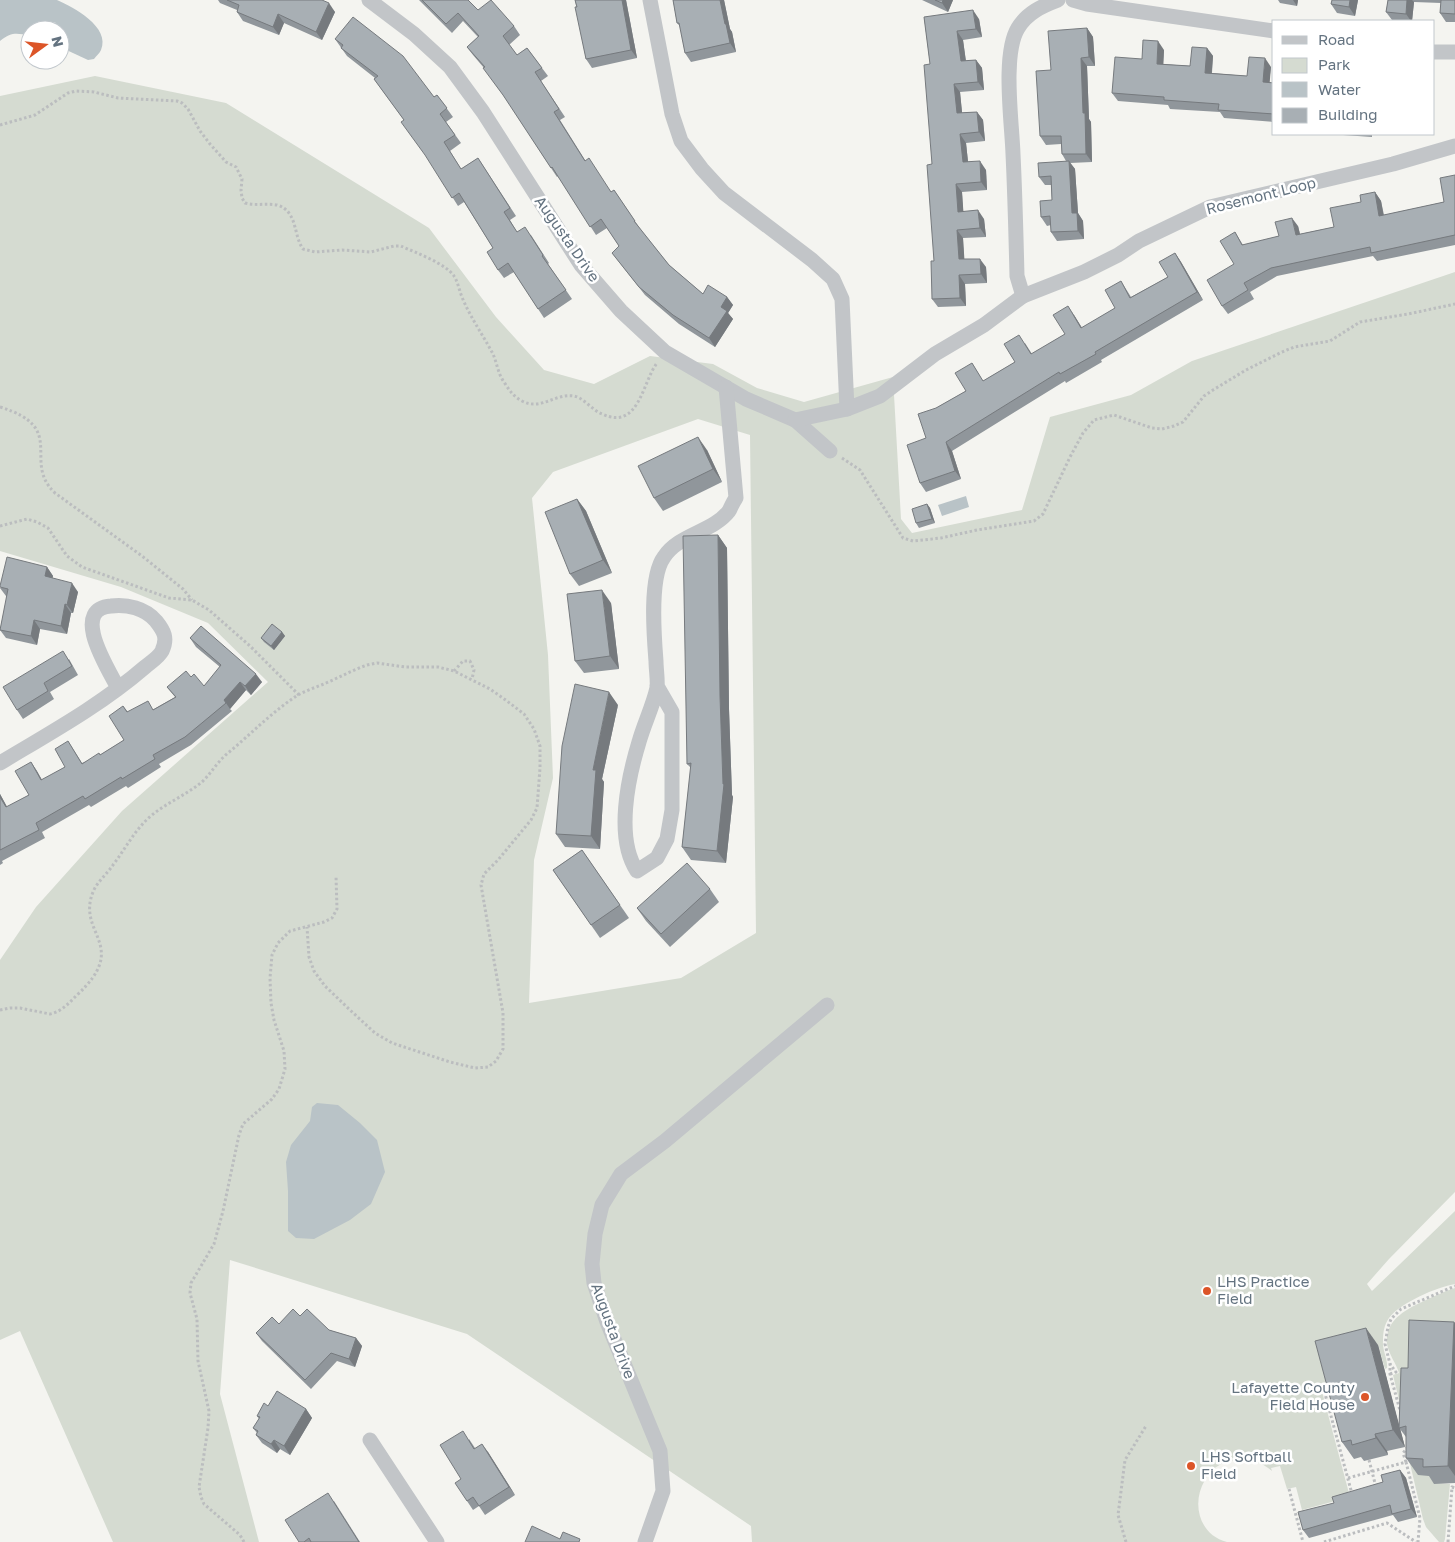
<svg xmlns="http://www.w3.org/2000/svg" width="1455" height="1542" font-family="'Golos Text',sans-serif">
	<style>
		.green { fill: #d5dbd1; fill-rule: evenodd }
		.water { fill: #b9c3c7 }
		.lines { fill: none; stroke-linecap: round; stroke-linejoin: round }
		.path { stroke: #bbbdbf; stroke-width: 3; stroke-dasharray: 2.5 2.5; stroke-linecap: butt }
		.minor { stroke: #c2c5c8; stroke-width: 15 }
		.wall { fill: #90969b }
		.shaded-wall { fill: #767a7e }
		.building { fill: #a8afb4; stroke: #767a7e }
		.poi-dot { fill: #dc5528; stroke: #fff; stroke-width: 2 }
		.labels { text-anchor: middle; stroke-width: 5; stroke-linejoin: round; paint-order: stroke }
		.street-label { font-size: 15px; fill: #647380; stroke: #fff }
		.poi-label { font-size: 15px; fill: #647380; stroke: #fff; text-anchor: start }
	</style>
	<rect width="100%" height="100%" fill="#f4f4f0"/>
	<g class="green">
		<path d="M95 76 226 103 429 228 496 317 544 370 594 384 650 356 713 364 757 388 804 402 893 377 901 519 912 533 1022 510 1050 417 1131 395 1192 361 1455 272V1192L1389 1259 1367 1284 1372 1291 1455 1211V1284C1437 1287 1400 1303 1389 1318 1384 1325 1383 1333 1383 1341 1382 1350 1388 1359 1387 1368L1385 1369 1378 1345 1334 1384 1321 1388 1350 1497 1302 1510 1296 1487 1287 1489 1280 1466 1271 1468 1272 1471C1267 1467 1261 1463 1255 1461 1249 1459 1243 1459 1236 1460 1230 1461 1223 1462 1218 1466 1212 1469 1208 1475 1205 1480 1191 1503 1199 1535 1227 1542H752L751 1526 467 1334 230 1260 220 1394 259 1542H113L20 1331 0 1340V960L36 907 122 811 268 682 208 623 121 587 0 551V96ZM698 419 750 435 756 933 681 978 529 1003 534 860 553 778 548 655 532 498 553 472Z"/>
		<path d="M1455 1288V1338L1435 1476V1483L1450 1484 1445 1539 1444 1542H1439L1426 1527 1423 1519 1408 1455 1410 1446 1393 1375 1399 1373C1396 1363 1389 1355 1387 1344 1385 1319 1407 1309 1426 1300 1435 1296 1445 1291 1455 1288Z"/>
	</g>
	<g class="water">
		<path d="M0 0H57C73 7 111 27 101 50 100 53 96 56 94 59L88 60 60 47V30H30V36C16 33 12 32 0 41Z"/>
		<path d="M966 496 969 507 942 516 938 505Z"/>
		<path d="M317 1103 338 1105 360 1123 377 1140 385 1172 371 1204 350 1220 314 1239 296 1238 288 1231V1191L286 1162 291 1145 310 1121 312 1107Z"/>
	</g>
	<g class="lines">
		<g class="path">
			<path d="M0 125 35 115 68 93 76 91 94 92 118 98 177 101 182 103 188 109 200 131 210 144 226 162 236 167 242 179 241 190 242 198 245 203C256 206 267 203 277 205 298 211 293 235 303 249L315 252 342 250 371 252 394 246H401C416 253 445 263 454 276 458 282 459 290 462 297 470 317 483 335 493 354 497 363 498 374 504 382 509 390 514 397 522 401 541 411 555 393 574 396 584 398 592 410 602 414 639 431 642 383 657 363"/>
			<path d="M0 407C69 428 21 461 55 493L142 556 183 589 192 600"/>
			<path d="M842 458 860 470 903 538 913 541 941 538 977 530 1034 521 1043 514 1070 457 1083 433 1094 420 1114 415 1152 428 1162 429 1174 426 1183 422 1204 396 1213 390 1246 370 1280 353 1294 347 1330 341 1360 322 1408 314 1455 304"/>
			<path d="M0 526 27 519 37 522 48 528 67 556 82 567 169 598 192 600 209 610 250 646 299 695"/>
			<path d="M454 671 463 661H470L474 670 472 679"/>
			<path d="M0 1010 10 1008H20L50 1014C61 1012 69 1003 77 995 131 945 76 934 93 892 97 882 107 874 113 865 126 848 135 829 152 815 168 802 188 794 203 781 212 772 218 761 228 753 251 734 273 711 298 695 307 690 317 687 326 683 340 677 353 670 367 665L377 663 405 667H438L454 671 490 689 507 701 524 714 534 729 540 746V768L537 808 531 820 498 860 484 874 481 885 503 1013V1049L496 1061 488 1067 475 1068 450 1062 392 1043 375 1033 350 1010 325 986 314 971 309 957 307 927"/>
			<path d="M1390 1374 1396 1372 1390 1364"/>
			<path d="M1332 1387 1324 1390 1352 1494"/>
			<path d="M1401 1414 1390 1374V1364L1385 1344 1388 1327 1391 1319 1401 1309 1455 1286"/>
			<path d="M1369 1460 1376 1487"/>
			<path d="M1406 1462 1403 1453 1408 1447"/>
			<path d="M1348 1478 1406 1462 1420 1518 1418 1542"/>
			<path d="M1289 1489 1303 1542"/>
			<path d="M244 1542 240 1535 204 1504 201 1497 199 1487 208 1428 209 1411 198 1361 197 1319 190 1293 191 1283 214 1244 223 1211 239 1135 243 1124 272 1099 279 1089 285 1069 284 1051 274 1020 271 1003 270 978 272 955 278 943 290 931 324 922 332 918 337 909 336 876"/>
			<path d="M1126 1542 1118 1515 1125 1460 1146 1426"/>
			<path d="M1324 1542 1387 1523 1416 1542"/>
			<path d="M1448 1542 1452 1487 1455 1488"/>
		</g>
		<g class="minor">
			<path d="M369 0 414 34 450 67 483 112 581 265 621 311 665 352 746 399 795 420 830 451"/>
			<path d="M650 0 672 114 681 141 702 169 724 193 812 260 833 279 842 299 847 409"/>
			<path d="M1073 0 1087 4 1274 31"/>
			<path d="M1434 52H1455"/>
			<path d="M1023 296 1017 276C1016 235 1015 195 1013 154 1012 123 1002 54 1018 28 1027 13 1042 6 1058 0"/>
			<path d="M795 420 847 409 880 396 935 354 984 325 1023 296 1084 272 1118 255 1139 241 1210 207 1393 164 1455 146"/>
			<path d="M657 686 672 712V810L667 839 657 858 637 871C615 838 628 778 639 742 644 724 653 706 657 688 658 680 656 670 656 661 654 636 649 577 664 557 679 534 713 532 729 511 731 507 733 502 736 498L726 387"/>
			<path d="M0 763C50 733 101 705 145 667 151 662 159 657 162 651 168 638 164 631 156 621 145 608 127 604 111 606 69 609 109 670 118 688"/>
			<path d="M370 1440 437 1542"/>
			<path d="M645 1542 663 1491 660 1451 607 1322 594 1283 592 1264 595 1234 602 1205 621 1174 665 1141 827 1005"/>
		</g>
	</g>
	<g class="wall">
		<path d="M218 0H322L335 12 322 40 284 23 279 35 243 21 237 12V10L220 3Z"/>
		<path d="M419 0H469V1L478 10 514 26 520 35 509 45 517 55 527 48 548 76 541 81 565 117 560 120 585 160 611 192 614 190 641 230 669 265 703 294 727 297 733 305 728 313 733 319 715 347 679 324 645 295 612 253 619 246 607 228 596 235 558 176 557 177 551 168 506 99 484 68 473 55 467 47 478 37 463 21 452 33Z"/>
		<path d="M575 0H626L637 58 592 68 586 59Z"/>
		<path d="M673 0H724L730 29 732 32 736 52 691 62 685 53 680 26 677 23Z"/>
		<path d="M922 0H953L948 12Z"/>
		<path d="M1278 0H1298L1297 6 1280 3Z"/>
		<path d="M1332 0H1358L1355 16 1337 13 1331 4Z"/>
		<path d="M1388 0H1455V22H1446L1440 13 1441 3 1414 2 1412 21 1392 20 1386 12Z"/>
		<path d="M924 17 979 19 982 37 963 40 966 61 976 60 982 68 984 90 960 92 962 113 977 112 983 120 985 141 966 143 968 162 986 170 987 190 962 192 963 211 984 219 986 237 963 238 964 259 986 267 987 283 965 284 966 306 938 307 932 299 934 261 930 64Z"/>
		<path d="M1087 28 1093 37 1095 66H1087L1089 119 1091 122 1092 162 1070 163 1075 169 1078 213 1083 221 1084 239 1057 241 1051 232V225L1047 226 1041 217 1052 200 1051 185H1045L1039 177 1066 161 1062 154 1061 144 1046 145 1040 136 1051 70Z"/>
		<path d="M335 39 434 97 437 95 453 117 446 122 461 143 450 151 461 169 478 158 516 216 510 220 517 232 531 235 549 263 548 264 572 299 544 318 514 272 504 278 498 270 493 248 464 202 458 206 404 120 374 79 375 78 347 56Z"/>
		<path d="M1207 48 1213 56 1212 73 1247 76 1271 67 1269 82 1274 83V122L1224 118 1220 112 1170 109 1168 105 1118 101 1112 93 1142 59 1164 50 1163 64 1190 66Z"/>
		<path d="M1329 134H1372V137Z"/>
		<path d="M1455 175V245L1377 261 1373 256 1277 276 1250 292 1254 299 1228 314 1222 306 1234 264 1235 232 1243 245 1279 236 1298 226 1300 234 1334 227 1361 202 1375 192 1381 201 1384 215 1444 202Z"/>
		<path d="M1175 253 1181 262 1203 300 1101 360 1102 362 1066 383 1065 381 952 451 961 479 926 492 920 483 926 438 936 408 966 391 972 363 983 381 1015 362 1025 343 1032 354 1065 334 1074 315 1082 328 1115 308 1121 281 1131 297 1168 277Z"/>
		<path d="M707 450 722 482 663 511 654 498Z"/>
		<path d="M577 499 586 511 612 573 579 586 570 574Z"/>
		<path d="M927 504 930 508 935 523 919 528 916 523Z"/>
		<path d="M718 535 727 548 729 709 732 795 733 797 726 863 691 860 682 847 691 768 687 764Z"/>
		<path d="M47 567 53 576 52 578 78 592 73 613H71L67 634 40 629 37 645 6 638 0 630 7 596H6L0 588Z"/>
		<path d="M611 603 619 669 584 673 575 661Z"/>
		<path d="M282 632 285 636 274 650 264 642 261 638Z"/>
		<path d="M190 638 262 682 251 695 246 690 230 709 232 711 191 745 159 764 161 767 128 788 126 786 91 807 89 805 42 832 45 838 2 861 3 863 0 865V794L7 807 29 795 31 762 42 780 65 767 68 741 82 763 100 755 124 740 123 706 128 712 154 709 175 697 167 687 191 677 204 686 220 667 196 647Z"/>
		<path d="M69 659 78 675 50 692 54 699 23 719 17 710Z"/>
		<path d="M618 705 602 779 604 782 600 849 565 847 556 834Z"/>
		<path d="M582 850 629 918 600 938 553 870Z"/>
		<path d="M710 889 719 902 670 947 646 921 637 908Z"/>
		<path d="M300 1316 329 1330 356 1338 362 1346 355 1367 337 1361 311 1389 262 1341 256 1333Z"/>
		<path d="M1455 1323V1483L1434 1484 1429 1476 1418 1475 1406 1458V1437L1400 1429 1405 1447 1387 1451 1388 1455 1364 1461 1361 1457 1354 1459 1342 1442 1378 1345 1399 1426 1408 1368Z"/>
		<path d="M268 1406 306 1409 312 1418 290 1455 280 1449 277 1453 262 1443 256 1435 257 1433 253 1428 259 1419 257 1416Z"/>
		<path d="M469 1439 475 1448 488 1452 515 1495 485 1515 479 1506 473 1510 467 1501 461 1479Z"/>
		<path d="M1400 1470 1406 1478 1417 1517 1398 1522 1393 1515 1309 1538 1303 1530 1334 1503 1383 1482Z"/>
		<path d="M334 1501 360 1542H299Z"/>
	</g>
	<g class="shaded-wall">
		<path d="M622 0H626L637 58 631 50Z"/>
		<path d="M720 0H724L730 29 732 32 736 52 730 43 725 24Z"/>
		<path d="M943 0H953L948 12 942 3Z"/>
		<path d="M1293 0H1298L1297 6Z"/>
		<path d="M1350 0H1358L1355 16 1349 7Z"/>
		<path d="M1407 0H1412L1414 2 1412 21H1411L1406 14Z"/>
		<path d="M329 3 335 12 322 40 316 32Z"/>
		<path d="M973 10 979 19 982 37 976 29Z"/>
		<path d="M278 14 284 23 279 35 273 27Z"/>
		<path d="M1087 28 1093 37 1095 66 1089 57Z"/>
		<path d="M957 31 963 40 967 70 961 61Z"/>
		<path d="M1158 41 1164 50 1163 72 1157 64Z"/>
		<path d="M1207 48 1213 56 1211 81 1205 73Z"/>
		<path d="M1081 58 1087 66 1089 119 1091 122 1092 162 1086 154 1083 113Z"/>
		<path d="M1265 58 1271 67 1269 90 1263 82Z"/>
		<path d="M976 60 982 68 984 90 978 82Z"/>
		<path d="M954 84 960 92 963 122 957 113Z"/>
		<path d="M977 112 983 120 985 141 979 132Z"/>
		<path d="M960 134 966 143 969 171 963 162Z"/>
		<path d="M980 161 986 170 987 190 981 182Z"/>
		<path d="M1069 161 1075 169 1078 213 1083 221 1084 239 1078 231 1072 213Z"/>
		<path d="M956 184 962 192 964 220 958 212Z"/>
		<path d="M1375 192 1381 201 1385 224 1379 216Z"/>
		<path d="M978 210 984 219 986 237 980 228Z"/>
		<path d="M1292 218 1298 226 1302 243 1296 235Z"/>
		<path d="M957 230 963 238 965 268 959 259Z"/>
		<path d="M1175 253 1181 262 1203 300 1197 292Z"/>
		<path d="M980 259 986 267 987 283 981 274Z"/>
		<path d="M959 275 965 284 966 306 960 298Z"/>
		<path d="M727 297 733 305 728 313 733 319 715 347 709 338 721 307Z"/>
		<path d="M1068 306 1074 315 1087 336 1081 328Z"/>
		<path d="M698 437 707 450 722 482 713 469Z"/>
		<path d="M946 442 952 451 961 479 955 471Z"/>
		<path d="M577 499 586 511 612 573 603 560Z"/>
		<path d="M927 504 930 508 935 523 932 519Z"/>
		<path d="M718 535 727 548 729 709 732 795 733 797 726 863 717 851 723 784 720 696Z"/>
		<path d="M47 567 53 576 51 585 45 576Z"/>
		<path d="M72 583 78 592 73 613 67 605Z"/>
		<path d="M602 590 611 603 619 669 610 656Z"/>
		<path d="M65 604 71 613 67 634 61 626Z"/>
		<path d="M34 620 40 629 37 645 31 636Z"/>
		<path d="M282 632 285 636 274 650 271 646Z"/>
		<path d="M256 674 262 682 251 695 245 686Z"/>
		<path d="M240 682 246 690 230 709 224 700Z"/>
		<path d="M609 692 618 705 602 779 604 782 600 849 591 836 593 770Z"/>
		<path d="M31 762 37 771 47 789 41 780Z"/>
		<path d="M0 794 12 816 6 807 0 797Z"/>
		<path d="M1454 1322 1455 1323V1476L1448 1466Z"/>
		<path d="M1366 1328 1378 1345 1405 1447 1393 1430Z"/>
		<path d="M356 1338 362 1346 355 1367 349 1359Z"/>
		<path d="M306 1409 312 1418 290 1455 284 1446Z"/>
		<path d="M1375 1434 1387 1451 1388 1455 1376 1438Z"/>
		<path d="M274 1440 280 1449 277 1453 271 1444Z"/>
		<path d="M482 1444 488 1452 515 1495 509 1487Z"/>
		<path d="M1400 1470 1406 1478 1417 1517 1411 1509Z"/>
	</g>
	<g class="building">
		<path d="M227 0H322L329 3 316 32 278 14 273 27 237 12 239 5Z"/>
		<path d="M422 0H468L478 10 491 0 514 26 503 36 517 55 527 48 542 68 535 72 559 109 554 112 585 161 589 158 611 192 614 190 635 221H634L669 265 703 294 708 285 727 297 721 307 727 311 709 338 673 315 639 287 612 253 619 246 601 219 590 227 552 167 551 168 503 95 483 68 485 67 467 47 479 36 458 13 446 24Z"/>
		<path d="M575 0H622L631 50 586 59 575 7H577Z"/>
		<path d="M673 0H720L725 24H726L730 43 685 53 679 23H677Z"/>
		<path d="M935 0H943L942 3Z"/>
		<path d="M1332 0H1350L1349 7 1331 4Z"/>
		<path d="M1388 0H1407L1406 14 1386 12Z"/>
		<path d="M1441 0H1455V14L1440 13Z"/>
		<path d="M973 10 976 29 957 31 961 61 976 60 978 82 954 84 957 113 977 112 979 132 960 134 963 162 980 161 981 182 956 184 958 212 978 210 980 228 957 230 959 259H980L981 274 959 275 960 298 932 299 931 261H934L927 165 932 164 924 65 930 64 924 17Z"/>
		<path d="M353 17 403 56 434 97 437 95 447 108 440 114 455 135 444 142 461 169 478 158 510 208 504 212 517 232 525 227 543 255 542 256 566 290 538 309 508 263 498 270 487 252 493 248 459 193 452 198 425 155 401 122 404 120 374 79 378 76 341 48 343 45 335 39Z"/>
		<path d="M1087 28 1089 57 1081 58 1083 113H1085L1086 154H1062L1061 136H1040L1036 71 1051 70 1048 31Z"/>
		<path d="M1143 40 1158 41 1157 64 1190 66 1192 47 1207 48 1205 73 1247 76 1249 57 1265 58 1263 82 1274 83V114L1218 110 1219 104 1164 100V97L1112 93 1115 57 1142 59Z"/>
		<path d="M1069 161 1072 213H1077L1078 231 1051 232 1050 216 1041 217 1040 201 1052 200 1051 176 1039 177 1038 163Z"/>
		<path d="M1455 175V235L1371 253 1370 247 1271 268 1244 283 1248 290 1222 306 1207 280 1234 264 1220 241 1235 232 1242 245 1279 236 1275 222 1292 218 1296 235 1334 227 1330 208 1361 202 1360 195 1375 192 1379 216 1444 202 1440 178Z"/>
		<path d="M1175 253 1197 292 1095 352 1096 354 1060 374 1059 372 946 442 955 471 920 483 907 445 926 438 918 414 936 408 966 391 955 373 972 363 983 381 1015 362 1004 344 1019 335 1031 354 1065 334 1053 315 1068 306 1081 328 1115 308 1105 290 1121 281 1130 298 1168 277 1159 262Z"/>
		<path d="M698 437 713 469 654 498 638 466Z"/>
		<path d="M577 499 603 560 570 574 545 512Z"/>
		<path d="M927 504 932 519 916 523 912 509Z"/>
		<path d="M718 535 720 696 723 784H724L717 851 682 847 691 763 687 764 683 536Z"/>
		<path d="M7 557 47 567 45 576 72 583 67 605 65 604 61 626 34 620 31 636 0 630 8 589 0 587V586Z"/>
		<path d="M602 590 610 656 575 661 567 594Z"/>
		<path d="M272 624 282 632 271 646 261 638Z"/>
		<path d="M201 626 256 674 245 686 240 682 224 700 226 703 185 737 153 755 155 759 122 779 121 777 85 799 83 796 36 823 39 830 0 850V797L6 807 29 795 15 771 31 762 41 780 65 767 55 749 68 741 82 764 99 753 100 755 124 740 109 716 123 706 127 712 148 701 153 710 176 697 167 687 186 671 191 677 194 674 204 686 221 665 190 638Z"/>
		<path d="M63 651 72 666 44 683 48 691 17 710 3 687Z"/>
		<path d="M575 684 609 692 593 770H596L591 836 556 834 562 746Z"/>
		<path d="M582 850 620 905 591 925 553 870Z"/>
		<path d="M687 863 710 889 661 934 637 908Z"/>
		<path d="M293 1309 300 1316 307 1309 329 1330 356 1338 349 1359 331 1353 305 1380 256 1333 272 1317 279 1324Z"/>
		<path d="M1409 1320 1454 1322 1448 1466 1423 1467V1459L1406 1458V1426L1399 1428 1401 1368H1408Z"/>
		<path d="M1366 1328 1393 1430 1375 1434 1376 1438 1352 1445 1351 1440 1342 1442 1315 1341Z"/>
		<path d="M277 1391 306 1409 284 1446 274 1440 271 1444 256 1435 258 1431 253 1428 260 1417 257 1416 264 1403 268 1406Z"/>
		<path d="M463 1431 474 1449 482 1444 509 1487 479 1506 473 1497 467 1501 455 1483 461 1479 440 1445Z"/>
		<path d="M1400 1470 1411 1509 1392 1514 1390 1505 1303 1530 1298 1512 1334 1503 1332 1497 1383 1482 1381 1475Z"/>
		<path d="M328 1493 359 1542H311L309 1538 304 1542H299L285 1520Z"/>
		<path d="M532 1526 560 1539 563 1532 580 1539 579 1542H525Z"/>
	</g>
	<g class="poi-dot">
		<circle cx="1207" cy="1291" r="5"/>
		<circle cx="1365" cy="1397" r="5"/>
		<circle cx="1191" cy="1466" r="5"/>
	</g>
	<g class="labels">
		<g class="street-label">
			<text transform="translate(1261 196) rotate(-14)" y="5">Rosemont Loop</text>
			<text transform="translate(567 239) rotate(55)" y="5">Augusta Drive</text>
			<text transform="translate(613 1331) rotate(70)" y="5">Augusta Drive</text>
		</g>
		<g class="poi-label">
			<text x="1217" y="1287">LHS Practice<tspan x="1217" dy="17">Field</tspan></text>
			<text x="1355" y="1393" text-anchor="end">Lafayette County<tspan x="1355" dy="17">Field House</tspan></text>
			<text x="1201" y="1462">LHS Softball<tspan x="1201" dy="17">Field</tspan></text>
		</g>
	</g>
	<rect x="1272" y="20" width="162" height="115" fill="#ffffff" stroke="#c1c7cc"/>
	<rect x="1282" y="36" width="25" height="8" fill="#c2c5c8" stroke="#c1c7cc"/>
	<text x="1318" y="45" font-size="15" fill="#647380">Road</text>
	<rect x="1282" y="58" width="25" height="15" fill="#d5dbd1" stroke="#c1c7cc"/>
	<text x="1318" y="70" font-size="15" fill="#647380">Park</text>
	<rect x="1282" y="82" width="25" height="15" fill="#b9c3c7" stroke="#c1c7cc"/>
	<text x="1318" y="95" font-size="15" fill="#647380">Water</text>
	<rect x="1282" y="108" width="25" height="15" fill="#a8afb4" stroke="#c1c7cc"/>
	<text x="1318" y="120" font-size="15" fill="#647380">Building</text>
	<g transform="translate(45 45) rotate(75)"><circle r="24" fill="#ffffff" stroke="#c1c7cc"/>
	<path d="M0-4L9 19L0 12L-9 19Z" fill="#dc5528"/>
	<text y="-8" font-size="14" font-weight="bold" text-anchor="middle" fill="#647380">N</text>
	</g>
</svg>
